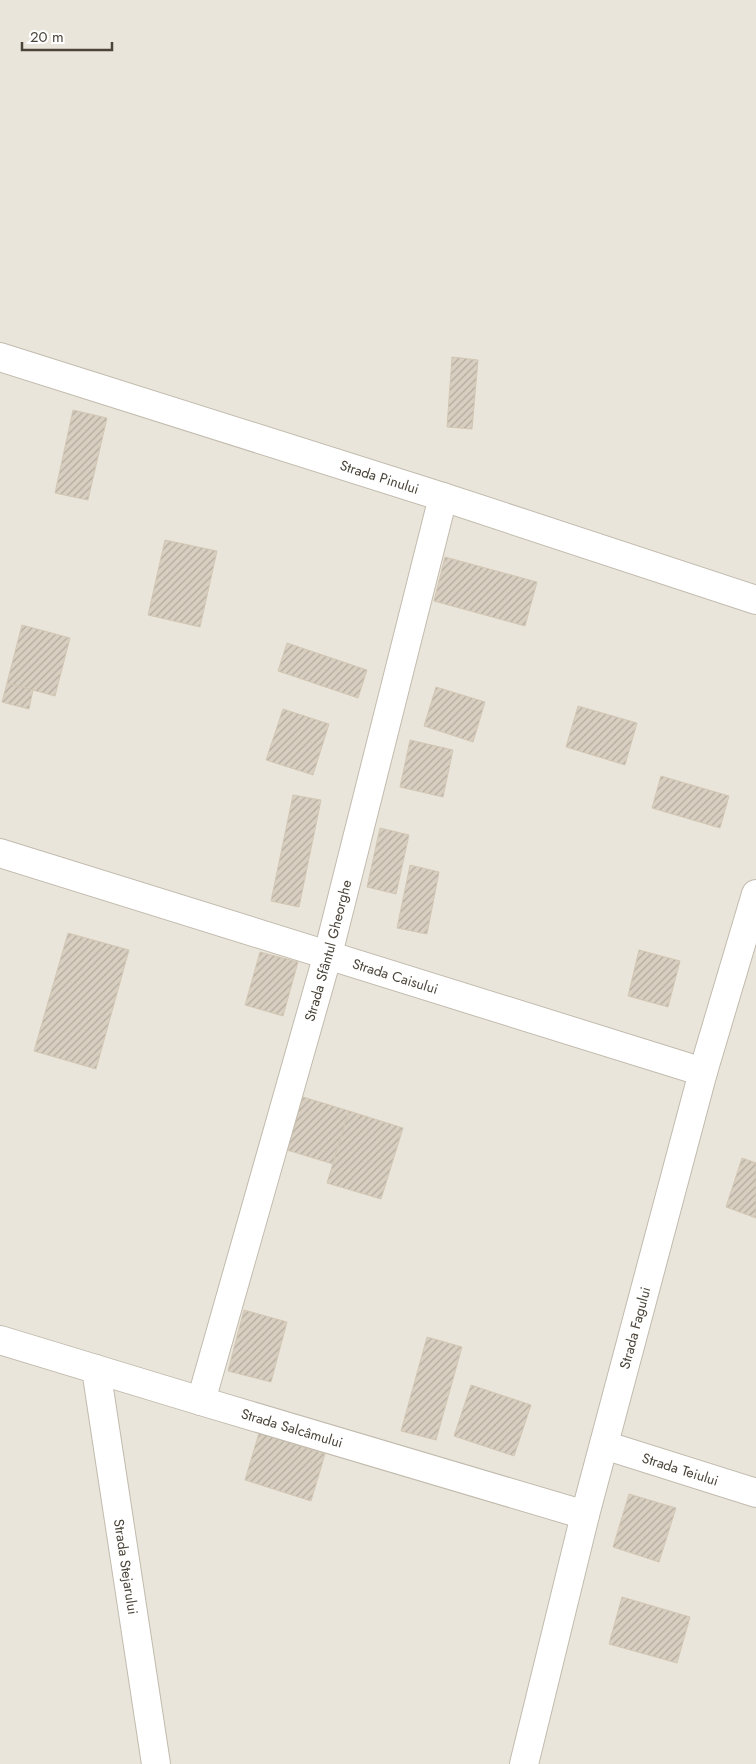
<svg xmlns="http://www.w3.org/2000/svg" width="756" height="1764" font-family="Jost,sans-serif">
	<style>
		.residential { fill: #eae5da }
		.building { fill: url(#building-hatch); stroke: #d3c7b4 }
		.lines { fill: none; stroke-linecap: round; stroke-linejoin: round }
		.street-casing { stroke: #c2bbae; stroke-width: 30 }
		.street { stroke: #fff; stroke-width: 28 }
		.labels { text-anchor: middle; stroke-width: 4; stroke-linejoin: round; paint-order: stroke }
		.street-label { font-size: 14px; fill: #4b4439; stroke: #fff }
	</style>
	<defs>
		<pattern id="building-hatch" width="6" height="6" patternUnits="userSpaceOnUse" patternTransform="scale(1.25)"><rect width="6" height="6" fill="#d8cfc1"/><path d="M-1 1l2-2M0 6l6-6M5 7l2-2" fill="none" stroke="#b1aa9e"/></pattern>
	</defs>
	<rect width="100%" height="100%" fill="#f6f3ec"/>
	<rect class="residential" x="0" y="0" width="756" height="1764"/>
	<g class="building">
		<path d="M452 357 478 360 472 429 447 427Z"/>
		<path d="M73 410 107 418 88 500 55 493Z"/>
		<path d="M165 540 217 551 200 627 148 615Z"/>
		<path d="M445 557 537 582 525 626 434 601Z"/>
		<path d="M22 625 70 638 55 696 7 683Z"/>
		<path d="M287 643 367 670 358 698 278 671Z"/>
		<path d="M7 683 33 690 29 709 2 702Z"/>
		<path d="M436 687 485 702 473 742 424 726Z"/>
		<path d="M578 706 637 723 625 765 566 747Z"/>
		<path d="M283 709 329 724 313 775 266 760Z"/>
		<path d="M410 740 453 750 443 797 400 787Z"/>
		<path d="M661 776 729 796 720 828 652 808Z"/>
		<path d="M293 795 321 800 299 907 271 901Z"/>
		<path d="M380 828 409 835 396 894 367 887Z"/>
		<path d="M410 865 439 872 427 934 397 928Z"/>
		<path d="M68 933 129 950 96 1069 34 1051Z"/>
		<path d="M639 950 680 961 668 1007 628 996Z"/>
		<path d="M260 952 298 962 283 1016 245 1005Z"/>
		<path d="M303 1097 349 1111 333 1164 287 1150Z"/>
		<path d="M349 1111 403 1128 381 1199 327 1183Z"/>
		<path d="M742 1158 756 1163V1218L726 1207Z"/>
		<path d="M244 1310 287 1322 271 1382 228 1371Z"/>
		<path d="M427 1337 462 1347 436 1440 401 1431Z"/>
		<path d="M471 1385 531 1405 514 1456 454 1436Z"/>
		<path d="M259 1433 325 1454 311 1501 245 1480Z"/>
		<path d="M629 1494 676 1508 659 1562 613 1547Z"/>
		<path d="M622 1597 690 1617 677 1663 609 1644Z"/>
	</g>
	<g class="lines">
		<g class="street-casing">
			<g id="street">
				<path id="s1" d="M0 357 443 497 756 600"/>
				<path id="s2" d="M0 853 703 1072"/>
				<path id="s3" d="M0 1340 201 1401 585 1515"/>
				<path id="s4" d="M96 1369 156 1764"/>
				<path id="s5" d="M201 1401 328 954 443 497"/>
				<path id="s6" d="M604 1445 756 1493"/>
				<path id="s7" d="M524 1764 585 1515 703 1072 756 894"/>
			</g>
		</g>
		<use href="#street" class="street"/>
	</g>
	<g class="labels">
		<g class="street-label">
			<text dy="5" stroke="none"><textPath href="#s1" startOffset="398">Strada Pinului</textPath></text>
			<text dy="5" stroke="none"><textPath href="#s5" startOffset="468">Strada Sfântul Gheorghe</textPath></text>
			<text dy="5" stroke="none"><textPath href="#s2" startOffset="414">Strada Caisului</textPath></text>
			<text dy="5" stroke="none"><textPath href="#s7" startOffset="450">Strada Fagului</textPath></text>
			<text dy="5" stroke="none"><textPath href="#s3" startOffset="305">Strada Salcâmului</textPath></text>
			<text dy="5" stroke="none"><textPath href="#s6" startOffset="80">Strada Teiului</textPath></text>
			<text dy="5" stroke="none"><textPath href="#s4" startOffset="200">Strada Stejarului</textPath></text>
		</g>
	</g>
	<path d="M22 42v8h90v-8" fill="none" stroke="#4b4439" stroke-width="2.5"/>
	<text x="30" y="42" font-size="15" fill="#4b4439" stroke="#ffffff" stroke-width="4" paint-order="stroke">20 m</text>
</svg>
